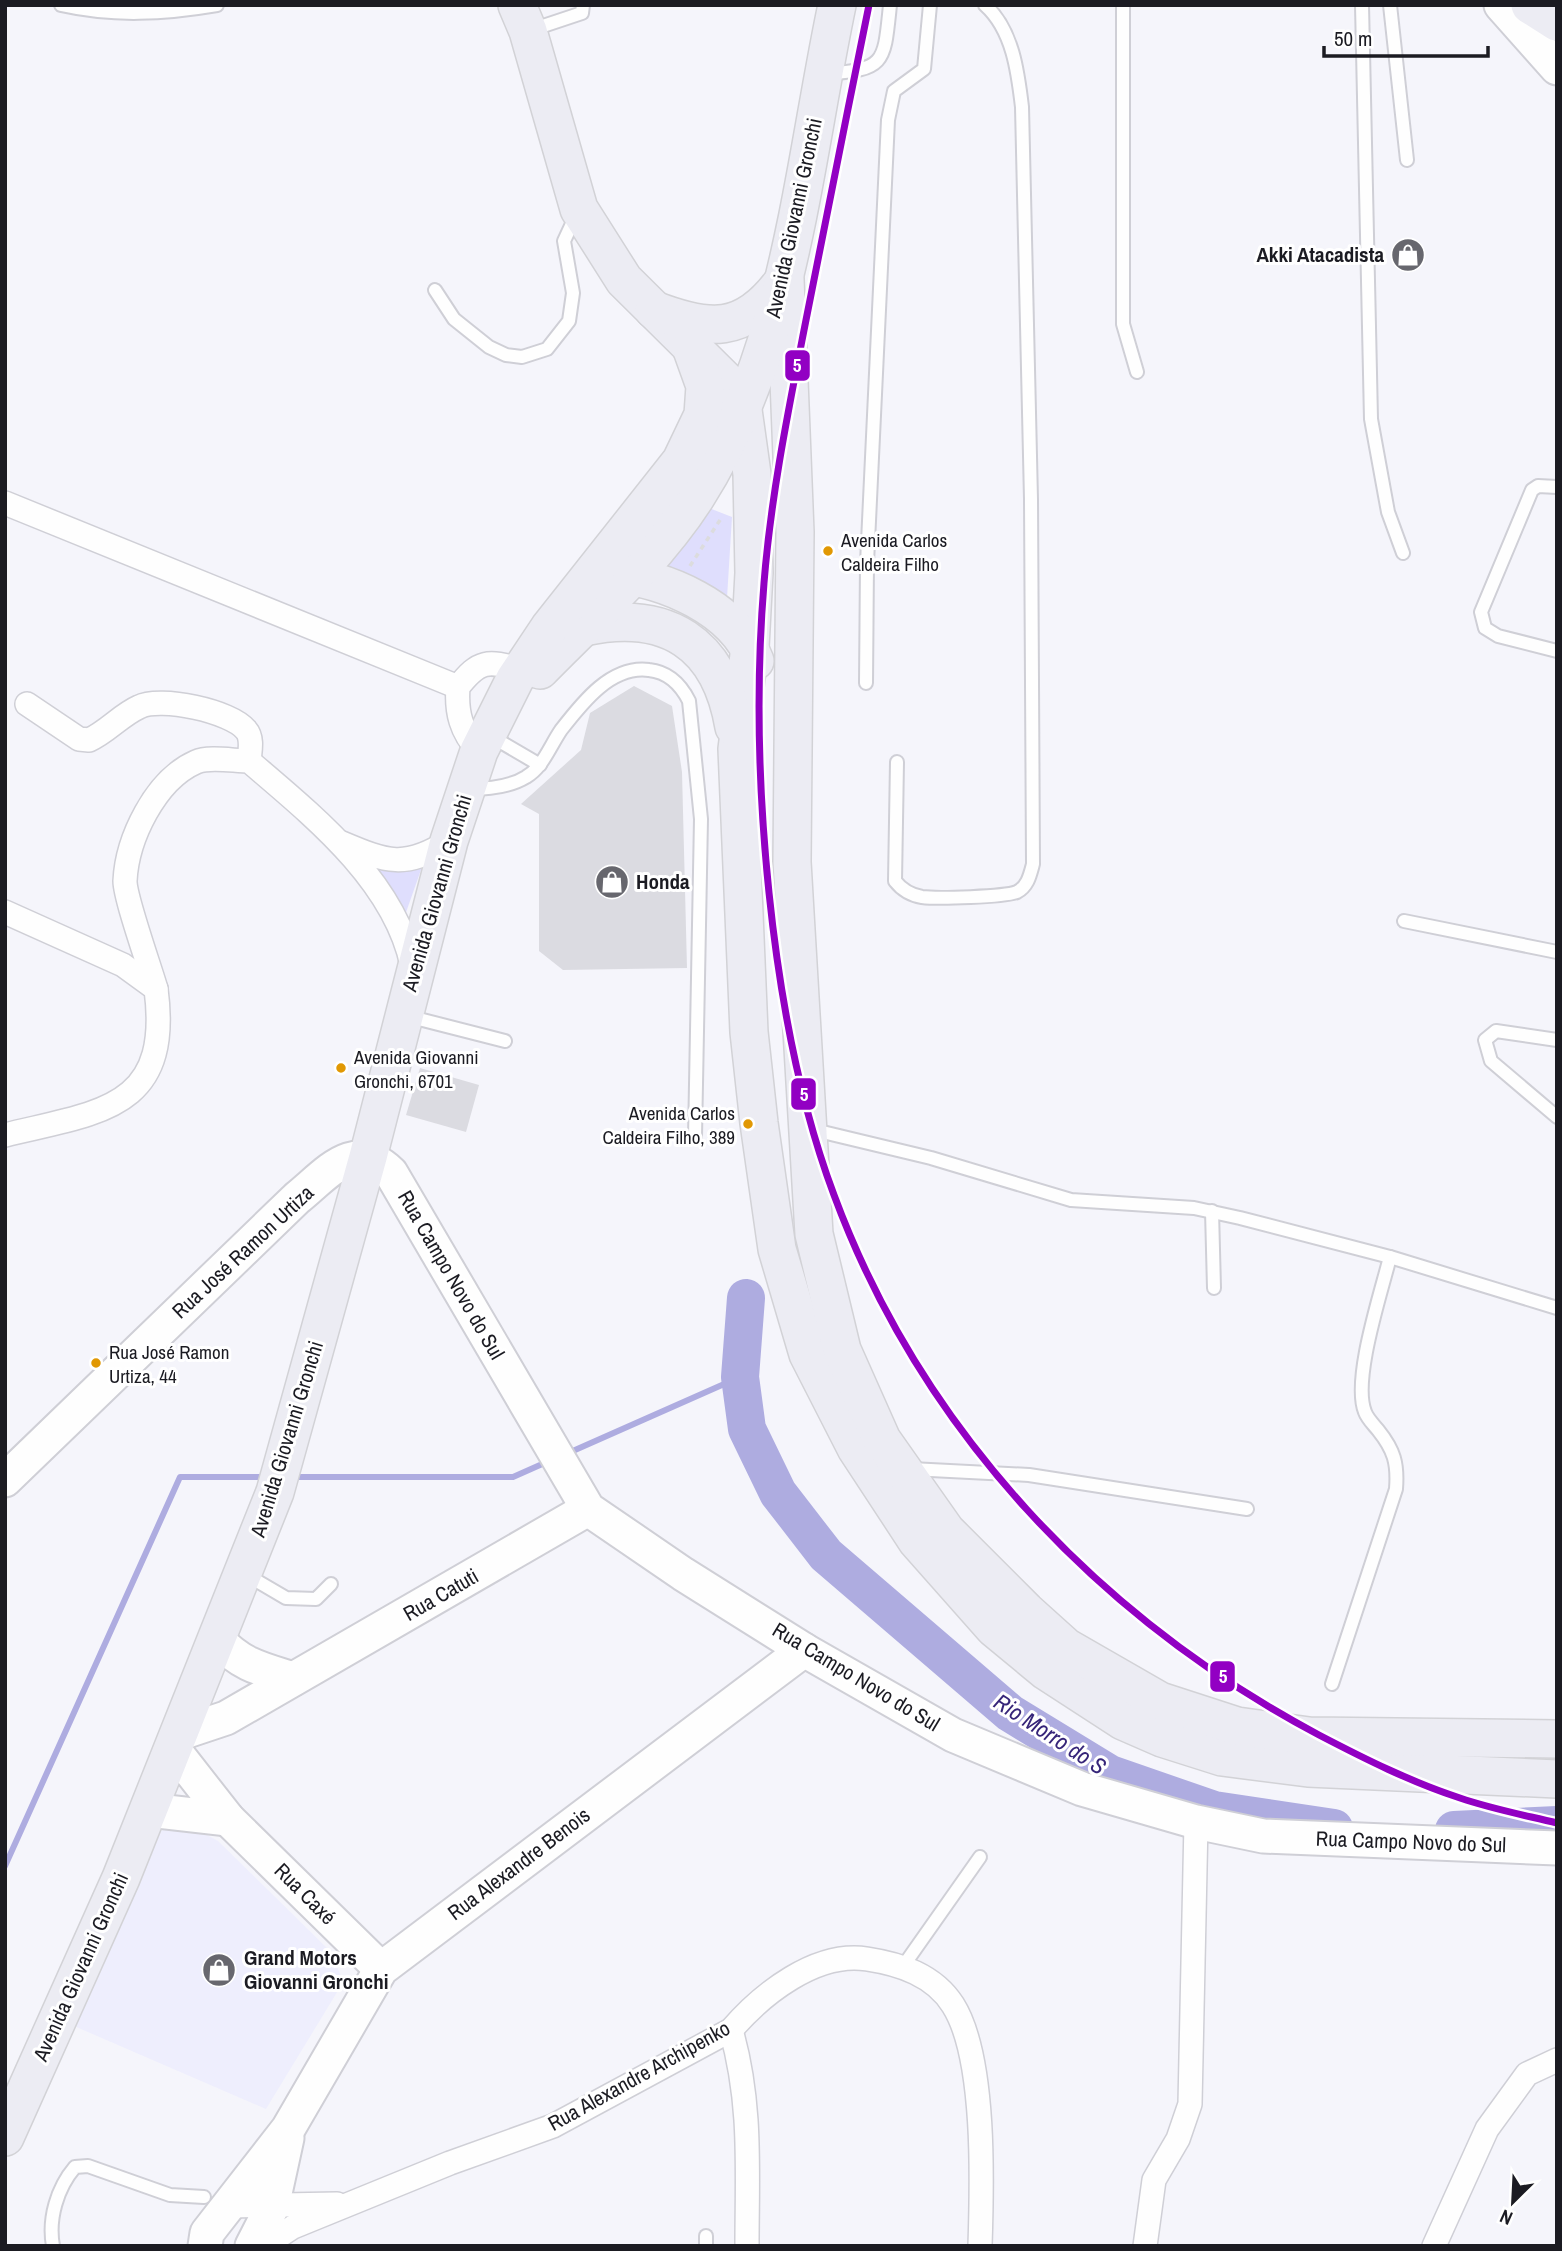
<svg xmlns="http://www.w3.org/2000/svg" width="1562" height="2251" font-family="'Archivo Narrow',sans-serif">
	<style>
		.built { fill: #eeeefd }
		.green { fill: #dfdefd }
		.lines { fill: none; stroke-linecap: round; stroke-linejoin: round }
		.stream { stroke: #aeace0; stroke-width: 6 }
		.river { stroke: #aeace0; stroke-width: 38 }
		.building { fill: #dbdbe1 }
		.lane-casing { stroke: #cfcfd6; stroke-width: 16 }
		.street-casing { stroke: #cfcfd6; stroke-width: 26 }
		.secondary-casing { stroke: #cfcfd6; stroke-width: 37 }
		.primary-casing { stroke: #d2d2d6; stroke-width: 40 }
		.path { stroke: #dcdcde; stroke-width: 3.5; stroke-dasharray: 5 5; stroke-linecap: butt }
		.lane { stroke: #fefefe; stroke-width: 12 }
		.street { stroke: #fefefe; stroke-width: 23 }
		.secondary { stroke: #fefefe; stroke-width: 33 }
		.primary { stroke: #ececf3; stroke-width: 37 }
		.metro-1-casing { stroke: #fff; stroke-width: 12 }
		.metro-1 { stroke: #9200c3; stroke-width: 7 }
		.bus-dot { fill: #e19803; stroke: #fff; stroke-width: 2.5 }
		.labels { text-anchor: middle; stroke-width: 6; stroke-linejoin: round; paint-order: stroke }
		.bus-label { font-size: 19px; fill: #1b1b22; stroke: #fff; text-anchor: start }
		.street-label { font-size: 21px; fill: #1b1b22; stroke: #fff }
		.poi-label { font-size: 21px; font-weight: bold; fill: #1b1b22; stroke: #fff; text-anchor: start }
		.water-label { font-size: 23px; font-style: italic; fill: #362579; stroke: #fff }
		.line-badge { stroke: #fff; stroke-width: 2.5 }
		.badge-label { font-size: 19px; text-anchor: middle; font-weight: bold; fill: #fff }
	</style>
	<rect width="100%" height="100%" fill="#f5f5fb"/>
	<path class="built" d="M180 1825 196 1829 218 1841 330 1951 341 1976 339 1989 266 2109 74 2026 152 1844 161 1831Z"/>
	<g class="green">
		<path d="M709 508 732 517 727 598 711 586 666 569Z"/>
		<path d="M365 860 422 867 404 918Z"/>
	</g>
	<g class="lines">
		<g class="stream">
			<path d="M566 1454 740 1377"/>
			<path d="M290 1477H513L549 1461"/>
			<path d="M5 1866 180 1477H266"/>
		</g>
		<g class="river">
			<path d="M746 1298 740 1377 747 1429 778 1493 826 1555 1010 1713 1110 1774 1214 1810 1334 1828"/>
			<path d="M1454 1830 1557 1825"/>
		</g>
	</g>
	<g class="building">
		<path d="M634 686 672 706 682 772 687 968 563 970 539 951V814L521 804 581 750 590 713Z"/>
		<path d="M420 1068 479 1085 466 1132 406 1115Z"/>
	</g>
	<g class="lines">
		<g class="lane-casing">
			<g id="lane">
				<path d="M61 5C114 17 164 14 217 5"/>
				<path d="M1123 5V324L1137 372"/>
				<path d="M1362 5 1371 419 1388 512 1403 553"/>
				<path d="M1390 5 1407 160"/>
				<path d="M531 30 582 13 583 5"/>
				<path d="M827 74C886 69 884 63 890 5"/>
				<path d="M435 290 454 319 489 347 506 355 522 357 547 349 569 321 573 293 564 241 577 213"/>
				<path d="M1557 487 1538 486 1532 490 1481 612 1485 628 1498 636 1557 651"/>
				<path d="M866 683 867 563 888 120 894 91 924 69 930 5"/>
				<path d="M489 735 540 765"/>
				<path d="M897 762 895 881C902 890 910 895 922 897 937 899 1005 897 1017 892 1028 886 1030 875 1033 864L1031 499 1022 107C1018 73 1013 30 985 5"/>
				<path d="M469 789C488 789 510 787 526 777 543 767 550 746 561 730 582 703 611 665 649 670 668 672 681 685 689 701L701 819 695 1137"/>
				<path d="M1404 921 1557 952"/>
				<path d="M407 1016 505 1041"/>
				<path d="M1557 1040 1496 1031 1485 1040 1491 1061 1557 1117"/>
				<path d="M810 1129 931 1158 1071 1200 1194 1208 1240 1218 1390 1257 1557 1308"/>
				<path d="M1212 1211 1214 1288"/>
				<path d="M911 1469 1029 1475 1247 1509"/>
				<path d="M245 1574 286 1598 316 1599 331 1584"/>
				<path d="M1332 1684 1396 1489C1398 1463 1394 1450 1378 1430 1373 1424 1367 1418 1365 1412 1352 1380 1381 1293 1390 1257"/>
				<path d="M904 1965 980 1857"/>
				<path d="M53 2246C48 2219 57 2188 75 2167L88 2166 170 2195 204 2197"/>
				<path d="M706 2246V2236"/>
			</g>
		</g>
		<g class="street-casing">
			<g id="street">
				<path d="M5 503 458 687"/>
				<path d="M27 704 79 739 89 740C107 732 121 715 139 707 160 696 231 711 246 730 253 738 250 751 249 761"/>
				<path d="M479 751C461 732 456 712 458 687 480 659 487 661 521 669"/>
				<path d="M342 843C387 862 405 869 449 841"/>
				<path d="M5 912 123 965 156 989C172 1110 99 1112 5 1135"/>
				<path d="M156 989C150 968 125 898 125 881 127 839 155 780 196 762 209 756 234 761 249 761 312 815 394 880 412 965"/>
				<path d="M731 2030C752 2104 747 2170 747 2246"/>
				<path d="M229 2206 337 2204"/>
				<path d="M264 2246 293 2227 450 2163 553 2126 731 2030C762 1994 816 1951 867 1959 900 1964 934 1975 953 2005 986 2057 982 2185 980 2246"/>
				<path d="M1145 2246 1154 2180 1178 2139 1190 2104 1196 1822"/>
				<path d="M1434 2246 1487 2129 1527 2074 1557 2060"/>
			</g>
		</g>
		<g class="secondary-casing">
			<g id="secondary">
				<path d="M1501 5 1557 68"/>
				<path d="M5 1480 297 1198C328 1173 354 1137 391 1173L588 1509 683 1574 804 1650 953 1735 1082 1789 1196 1822 1263 1836 1557 1848"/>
				<path d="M218 1640C241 1665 261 1669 293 1679"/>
				<path d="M181 1733 226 1718 588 1509"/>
				<path d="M174 1750 228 1819 381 1969"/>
				<path d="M149 1810 228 1819"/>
				<path d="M205 2246 207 2233 288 2129 381 1969 804 1650"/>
				<path d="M252 2246 272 2207 287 2138"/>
			</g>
		</g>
		<g class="primary-casing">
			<g id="primary">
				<path d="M517 5 528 31 579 209 624 280 731 386 743 410 752 474 754 573 750 647 737 749 749 1032 759 1123 777 1249 808 1354 856 1448 917 1541 994 1628 1046 1671 1123 1721 1162 1738 1222 1757 1308 1768 1557 1779"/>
				<path d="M1530 5 1557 22"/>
				<path d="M785 279 795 532 792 862 814 1234 842 1350 882 1440 946 1531 1026 1611 1066 1647 1160 1701 1237 1726 1309 1736 1557 1739"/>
				<path d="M654 310C709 331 743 334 781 284"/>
				<path d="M611 574C665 578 735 608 755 661"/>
				<path d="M584 627C667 609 720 643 734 727"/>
				<path d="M540 670C594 615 654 562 696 497 790 350 802 172 837 5"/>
				<path d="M5 2137 121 1878 275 1492 368 1157 449 841 479 751 515 679 549 628 681 461 703 415 705 386 691 347"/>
			</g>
		</g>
		<path class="path" d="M690 566 722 517"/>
		<use href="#lane" class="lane"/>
		<use href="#street" class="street"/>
		<use href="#secondary" class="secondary"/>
		<use href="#primary" class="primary"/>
		<g class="metro-1-casing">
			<path id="metro-1" d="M869 5C848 110 826 215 806 320 789 407 771 494 764 583 749 766 769 1022 834 1195 921 1430 1099 1618 1319 1735 1365 1759 1411 1782 1460 1798 1492 1809 1524 1815 1557 1823"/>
		</g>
		<use href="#metro-1" class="metro-1"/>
	</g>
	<defs>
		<g id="shop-disc" transform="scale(1.75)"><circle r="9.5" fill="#67676e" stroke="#fff"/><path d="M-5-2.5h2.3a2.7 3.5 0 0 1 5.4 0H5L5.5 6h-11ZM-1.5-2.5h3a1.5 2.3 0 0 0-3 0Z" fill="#fff"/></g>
	</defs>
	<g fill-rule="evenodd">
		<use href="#shop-disc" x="1408" y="255"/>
		<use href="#shop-disc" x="612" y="882"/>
		<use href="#shop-disc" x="219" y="1970"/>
	</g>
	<g class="bus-dot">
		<circle cx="828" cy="551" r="6"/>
		<circle cx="341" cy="1068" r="6"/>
		<circle cx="748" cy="1124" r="6"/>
		<circle cx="96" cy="1363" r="6"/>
	</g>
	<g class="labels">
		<g class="bus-label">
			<text x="841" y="547">Avenida Carlos<tspan x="841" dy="24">Caldeira Filho</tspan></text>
			<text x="354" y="1064">Avenida Giovanni<tspan x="354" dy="24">Gronchi, 6701</tspan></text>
			<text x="735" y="1120" text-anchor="end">Avenida Carlos<tspan x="735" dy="24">Caldeira Filho, 389</tspan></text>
			<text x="109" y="1359">Rua José Ramon<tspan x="109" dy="24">Urtiza, 44</tspan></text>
		</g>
		<g class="street-label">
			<text transform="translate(794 218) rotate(-78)" y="7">Avenida Giovanni Gronchi</text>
			<text transform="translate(437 893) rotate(-74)" y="7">Avenida Giovanni Gronchi</text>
			<text transform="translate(243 1252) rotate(-43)" y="7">Rua José Ramon Urtiza</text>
			<text transform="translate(451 1275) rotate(60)" y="7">Rua Campo Novo do Sul</text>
			<text transform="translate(287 1439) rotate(-73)" y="7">Avenida Giovanni Gronchi</text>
			<text transform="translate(441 1595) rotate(-30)" y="7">Rua Catuti</text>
			<text transform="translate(856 1677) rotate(31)" y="7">Rua Campo Novo do Sul</text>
			<text transform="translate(1411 1842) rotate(2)" y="7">Rua Campo Novo do Sul</text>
			<text transform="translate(519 1864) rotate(-37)" y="7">Rua Alexandre Benois</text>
			<text transform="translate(305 1894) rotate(45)" y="7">Rua Caxé</text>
			<text transform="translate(81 1967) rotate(-66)" y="7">Avenida Giovanni Gronchi</text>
			<text transform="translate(639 2076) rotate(-29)" y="7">Rua Alexandre Archipenko</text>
		</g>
		<g class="poi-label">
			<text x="1384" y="262" text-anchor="end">Akki Atacadista</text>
			<text x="636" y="889">Honda</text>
			<text x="244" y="1965">Grand Motors<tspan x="244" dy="24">Giovanni Gronchi</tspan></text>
		</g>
		<g class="water-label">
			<text transform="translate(1050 1734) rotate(33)" y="8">Rio Morro do S</text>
		</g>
	</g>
	<g class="line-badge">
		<rect x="784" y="349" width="27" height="33" rx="7" fill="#9200c3"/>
		<rect x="790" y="1077" width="27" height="34" rx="7" fill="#9200c3"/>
		<rect x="1209" y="1660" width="27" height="33" rx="7" fill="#9200c3"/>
	</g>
	<g class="badge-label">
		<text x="797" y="372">5</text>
		<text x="804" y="1101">5</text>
		<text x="1223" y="1683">5</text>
	</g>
	<rect width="1562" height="2251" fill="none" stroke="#1b1b22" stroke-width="14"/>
	<g transform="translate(1513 2202) rotate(204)" stroke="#ffffff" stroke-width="5" paint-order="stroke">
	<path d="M0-5L12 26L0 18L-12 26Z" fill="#1b1b22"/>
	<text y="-10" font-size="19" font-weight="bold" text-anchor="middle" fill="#1b1b22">N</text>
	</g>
	<path d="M1324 46v10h164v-10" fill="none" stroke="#1b1b22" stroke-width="3.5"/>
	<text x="1334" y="46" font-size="21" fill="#1b1b22" stroke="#ffffff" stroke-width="5" paint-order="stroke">50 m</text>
</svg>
